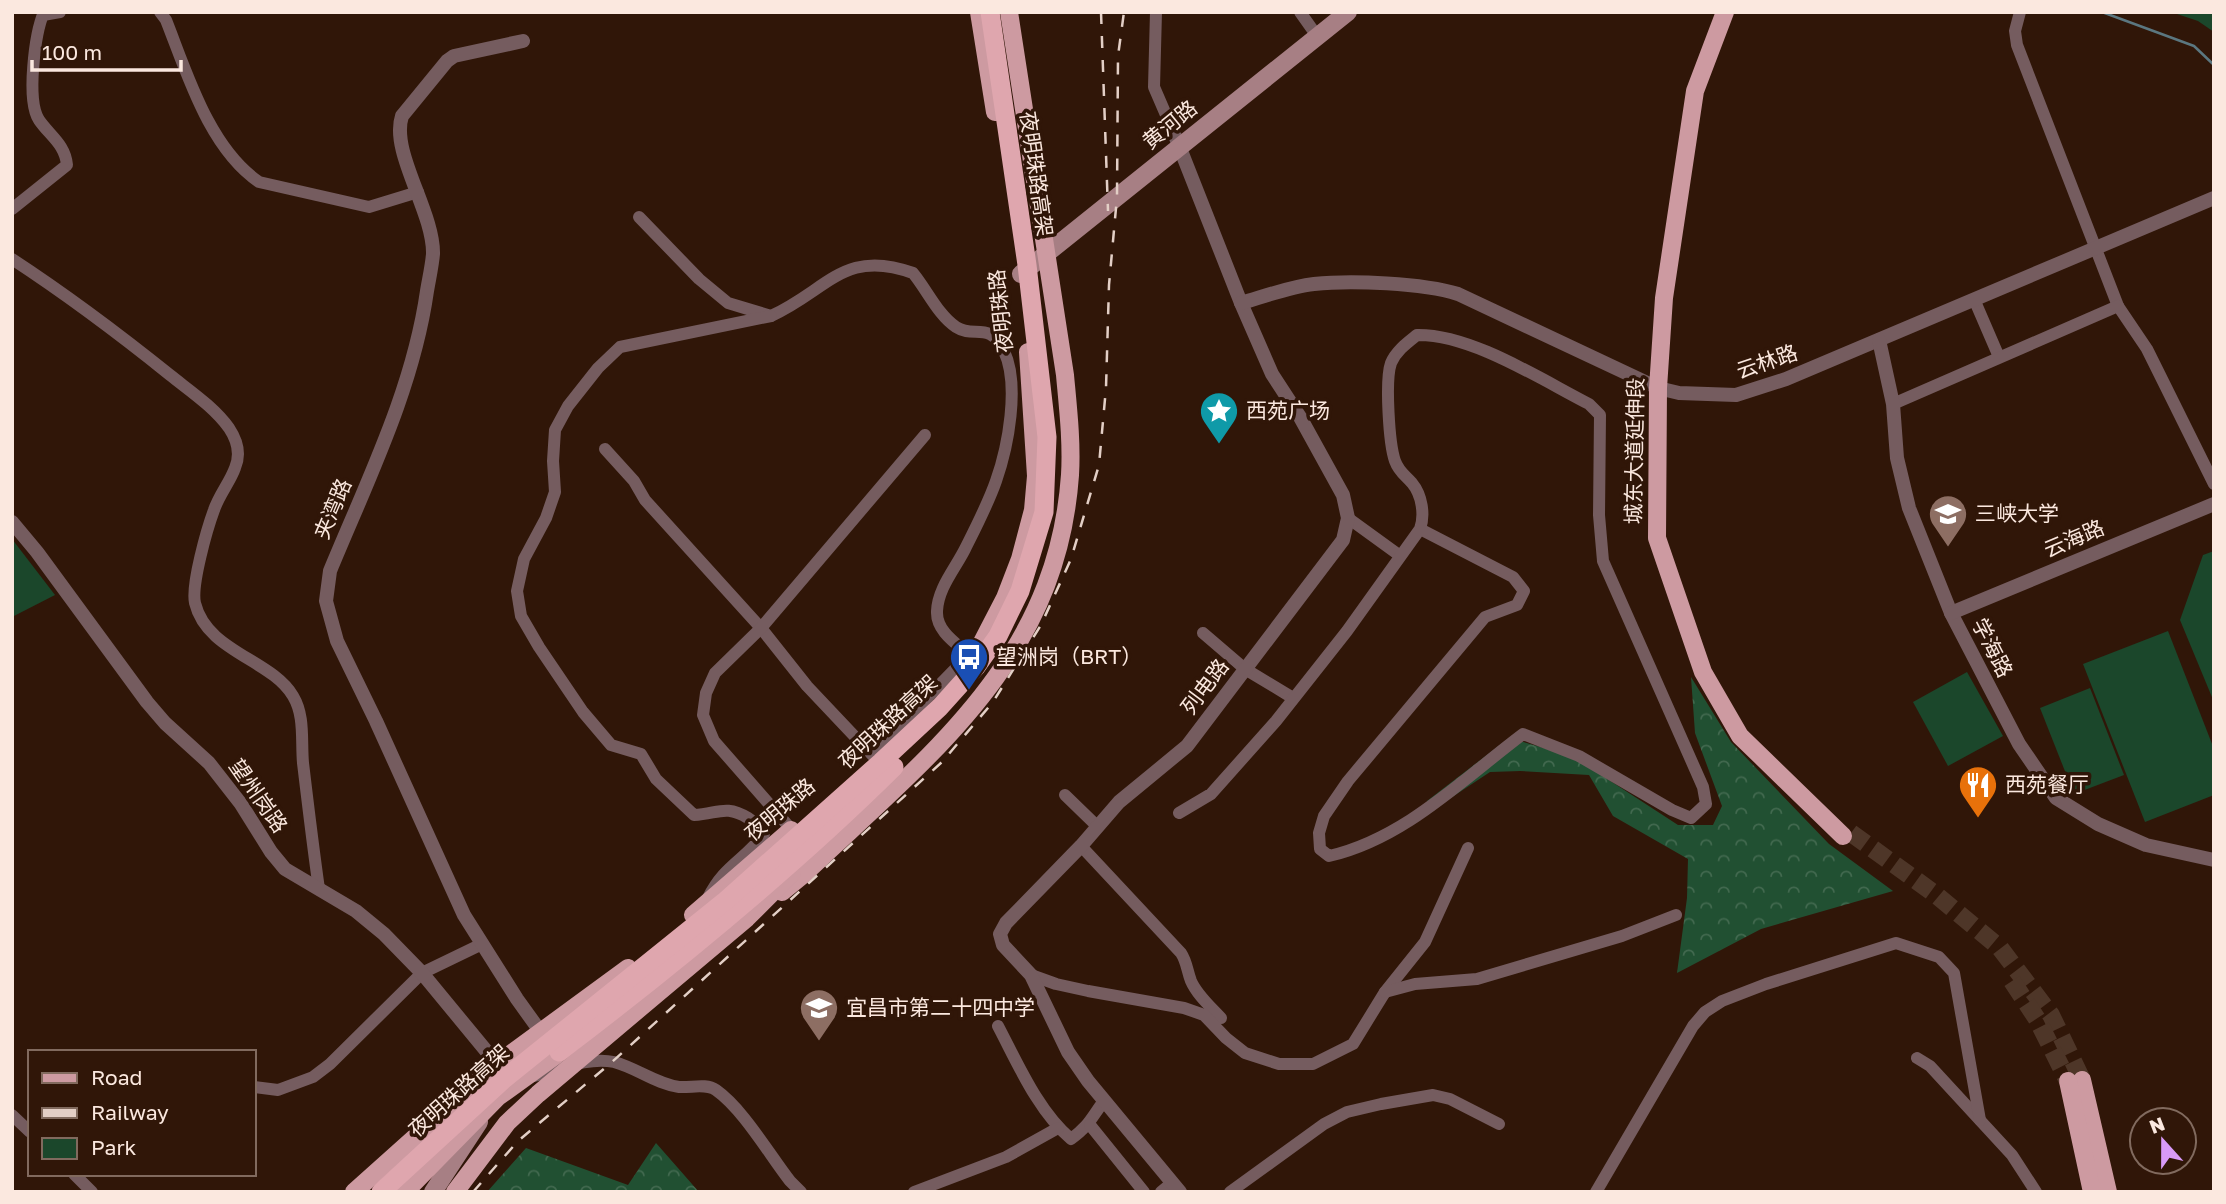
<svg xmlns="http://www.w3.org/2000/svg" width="2226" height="1204" font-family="'Golos Text','Noto Sans SC',sans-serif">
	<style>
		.green { fill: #1b472b }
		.forest { fill: url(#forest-crowns) }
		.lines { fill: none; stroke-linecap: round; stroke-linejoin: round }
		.stream { stroke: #5b7780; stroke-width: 2.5 }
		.primary-tunnel { stroke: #4e3628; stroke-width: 18; stroke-dasharray: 18 9; stroke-linecap: butt }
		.minor { stroke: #755c5f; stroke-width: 12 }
		.tertiary { stroke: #755c5f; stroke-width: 14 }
		.secondary { stroke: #a77f84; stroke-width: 18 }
		.primary { stroke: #cd9aa1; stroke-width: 18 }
		.rail { stroke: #e3cfc6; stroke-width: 2.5; stroke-dasharray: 12 12; stroke-linecap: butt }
		.primary-bridge { stroke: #cd9aa1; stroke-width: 18 }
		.trunk-bridge { stroke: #dfa6ae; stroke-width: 19 }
		.labels { text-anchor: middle; stroke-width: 7; stroke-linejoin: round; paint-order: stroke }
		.street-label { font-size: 21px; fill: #fbe8df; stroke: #301608 }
		.poi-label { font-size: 21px; fill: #fbe8df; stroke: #301608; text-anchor: start }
	</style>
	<defs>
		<pattern id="forest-crowns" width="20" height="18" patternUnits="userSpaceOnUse" patternTransform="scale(1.75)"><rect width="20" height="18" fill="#215032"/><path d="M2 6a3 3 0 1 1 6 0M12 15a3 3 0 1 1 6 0" fill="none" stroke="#42694f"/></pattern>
	</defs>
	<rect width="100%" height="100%" fill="#301608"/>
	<g class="green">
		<path d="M2171 12H2214V32L2198 21Z"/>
		<path d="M12 539 55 595 12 617Z"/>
		<path d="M2214 551V702L2180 620 2203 555Z"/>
		<path d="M2168 631 2214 749V795L2145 822 2083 664Z"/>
		<path d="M1967 672 2003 736 1948 766 1913 702Z"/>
		<path d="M2090 688 2124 775 2074 794 2040 708Z"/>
	</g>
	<g class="forest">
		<path d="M1691 677 1731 742 1829 844 1893 891 1761 929 1677 973 1687 898 1688 859 1613 816 1589 775 1520 771 1490 772 1431 811 1427 801 1509 738 1572 756 1678 825H1713L1722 806 1695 733Z"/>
		<path d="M656 1143 699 1192H487L526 1148 628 1185Z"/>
	</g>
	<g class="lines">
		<path class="stream" d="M2102 12 2194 46 2214 65"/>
		<g class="primary-tunnel">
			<path d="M1851 833 1935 894 2000 948 2051 1015 2082 1080"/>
			<path d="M2012 981 2037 1019 2068 1081"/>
		</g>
		<g class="minor">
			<path d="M160 12 166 20C187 73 209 148 259 182L369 207 418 192"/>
			<path d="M1156 12 1154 87 1176 138"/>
			<path d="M1300 12 1317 36"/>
			<path d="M2020 12 2015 31 2017 45 2118 306"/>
			<path d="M43 15 60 12"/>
			<path d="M12 209 67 165C65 144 50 136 39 120 26 100 35 33 44 12"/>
			<path d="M12 259C67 295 119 334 170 375 190 391 214 407 229 428 237 440 241 454 235 468 230 482 219 495 214 510 207 529 191 585 195 603 207 652 271 659 293 696 305 716 301 740 303 763 308 805 313 847 319 889"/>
			<path d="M1974 299 1999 357"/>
			<path d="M1893 404 2118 306 2147 349 2214 484"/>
			<path d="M605 449 634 481 645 500 761 628 807 686 876 759 884 742 962 662 967 653C954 642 936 630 937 611 938 588 955 569 965 549 976 527 988 504 996 481 1008 447 1020 385 1004 351 989 320 974 339 956 327 938 315 927 290 913 273 844 248 828 290 771 316L728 303 699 279 639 217"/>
			<path d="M1348 518 1399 555"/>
			<path d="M1203 633 1245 669 1293 698"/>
			<path d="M1065 795 1098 827"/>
			<path d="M1179 813 1211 794 1276 721 1347 631 1420 529C1425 515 1422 495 1412 483 1405 475 1399 472 1395 461 1389 444 1385 380 1391 363 1396 351 1407 343 1417 335 1471 334 1540 379 1589 404L1600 415 1599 515 1603 561 1703 787 1706 804 1691 818 1672 810 1579 756 1523 734C1463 779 1404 839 1329 856L1320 849 1319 833 1324 816 1348 781 1485 617 1517 605 1524 591 1513 577 1420 529"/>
			<path d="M791 829 714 741 703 715 706 693 715 673 761 628 925 435"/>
			<path d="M1081 846 1181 953C1187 962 1187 971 1191 981 1197 995 1211 1007 1221 1018"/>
			<path d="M708 898C724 865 745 860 764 834 761 826 755 823 748 818 725 804 718 814 694 815L656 779 641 754 611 745 583 712 539 647 521 616 517 591 524 559 546 518 555 492 553 461 555 430 568 406 598 368 620 347 771 316"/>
			<path d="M1031 975 1056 984 1088 991 1184 1008 1204 1015 1226 1038 1245 1053 1279 1064H1313L1353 1044 1385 992 1425 942 1468 848"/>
			<path d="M1385 992 1415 984 1477 979 1622 936 1676 915"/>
			<path d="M998 1026C1018 1064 1038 1111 1071 1139 1090 1125 1091 1118 1104 1101"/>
			<path d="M1917 1058 1930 1066 2012 1155 2036 1192"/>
			<path d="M530 1077C556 1071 588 1056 614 1062 637 1068 656 1084 679 1087 691 1088 706 1083 716 1090 743 1109 769 1154 790 1181L801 1192"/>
			<path d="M254 1087 278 1090 313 1077 330 1064 422 973 482 944"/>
			<path d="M12 1115 30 1132"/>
			<path d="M1090 1125 1144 1192"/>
			<path d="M74 1174 92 1192"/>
			<path d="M914 1192 1006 1157 1058 1128"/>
			<path d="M1161 1192 1172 1183"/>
			<path d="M1230 1192 1324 1124 1347 1112 1381 1104 1433 1095 1450 1099 1499 1124"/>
			<path d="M1596 1192 1693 1026 1705 1012 1722 1001 1766 984 1896 943 1939 957 1954 973 1980 1120"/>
		</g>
		<g class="tertiary">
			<path d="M523 41 454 56 447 61 402 116C390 152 434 212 433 254 432 266 429 279 427 291 413 389 368 479 330 571L326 601 337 641 376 721 464 915 517 999 540 1031"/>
			<path d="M1176 138 1241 303 1272 374 1300 417 1343 495 1348 518 1343 540 1187 746 1119 802 1081 846 1006 923 1000 934 1003 945 1031 975 1068 1052 1088 1081 1180 1192"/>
			<path d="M1241 303C1265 296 1289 287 1314 284 1351 280 1423 283 1458 294L1658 388 1679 393 1736 395 1786 379 2214 198"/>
			<path d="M1879 340 1893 404 1897 458 1909 508 1951 613 2019 744 2056 798 2098 824 2146 845 2214 860"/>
			<path d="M12 522 37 552 147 702 165 723 209 763 241 804 271 852 285 869 356 911 384 934 422 973 497 1064"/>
			<path d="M1951 613 2214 504"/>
		</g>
		<g class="secondary">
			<path d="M1021 274 1348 12"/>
			<path d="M433 1192 479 1122"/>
		</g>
		<g class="primary">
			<path d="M979 12 995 112"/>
			<path d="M1725 12 1695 91 1664 298 1658 388 1657 538 1703 672 1740 736 1843 836"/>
			<path d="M976 654 1005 598 1020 559 1033 510 1036 476 1028 352"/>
			<path d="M782 892 804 874C928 756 1057 661 1070 475 1072 442 1068 408 1065 375L1009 12"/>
			<path d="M693 915 791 830"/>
			<path d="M2082 1080 2108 1192"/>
			<path d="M2068 1081 2092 1192"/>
			<path d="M354 1192 497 1064 628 968"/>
			<path d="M405 1192 498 1097 569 1046"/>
		</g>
		<g class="rail">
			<path d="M1101 12 1108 211"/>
			<path d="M473 1192 518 1141 612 1062 942 762 993 702 1041 625 1071 559 1099 465 1106 388 1109 285 1117 197 1118 56 1124 12"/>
		</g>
		<path class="primary-bridge" d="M455 1192 507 1123 538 1094 747 918 792 873"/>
		<g class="trunk-bridge">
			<path d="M559 1052C676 963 790 870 894 767"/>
			<path d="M381 1192 504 1079 724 902 881 762 940 707 976 667 998 636 1020 591 1044 512 1047 437 1027 265 990 12"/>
		</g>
	</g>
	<defs>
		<g id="sight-pin" transform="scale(2.0125)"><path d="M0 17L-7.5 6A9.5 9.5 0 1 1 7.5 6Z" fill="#0f9aa8" stroke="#301608"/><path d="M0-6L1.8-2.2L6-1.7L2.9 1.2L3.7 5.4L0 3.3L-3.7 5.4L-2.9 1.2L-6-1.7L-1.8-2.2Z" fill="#fff"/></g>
		<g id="university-pin" transform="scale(2.0125)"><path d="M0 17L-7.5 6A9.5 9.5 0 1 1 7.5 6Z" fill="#8d6e63" stroke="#301608"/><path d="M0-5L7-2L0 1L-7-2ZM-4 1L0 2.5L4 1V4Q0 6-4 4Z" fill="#fff"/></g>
		<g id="bus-pin" transform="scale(2.0125)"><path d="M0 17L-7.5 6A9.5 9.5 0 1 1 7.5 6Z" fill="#1a4fb4" stroke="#301608"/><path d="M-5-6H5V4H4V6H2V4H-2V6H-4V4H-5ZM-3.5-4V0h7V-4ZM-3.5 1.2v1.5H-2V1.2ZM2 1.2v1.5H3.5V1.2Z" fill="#fff"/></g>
		<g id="restaurant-pin" transform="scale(2.0125)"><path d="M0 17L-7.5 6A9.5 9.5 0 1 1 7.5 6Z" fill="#e8710a" stroke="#301608"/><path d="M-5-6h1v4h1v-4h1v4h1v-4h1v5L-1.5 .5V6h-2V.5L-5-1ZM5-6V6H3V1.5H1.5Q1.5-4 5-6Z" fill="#fff"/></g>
		<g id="school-pin" transform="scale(2.0125)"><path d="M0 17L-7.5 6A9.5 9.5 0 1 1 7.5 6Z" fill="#8d6e63" stroke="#301608"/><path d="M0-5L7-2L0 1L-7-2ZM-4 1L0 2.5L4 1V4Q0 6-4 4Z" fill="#fff"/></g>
	</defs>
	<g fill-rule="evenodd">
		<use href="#sight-pin" x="1219" y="411"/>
		<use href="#university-pin" x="1948" y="514"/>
		<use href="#bus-pin" x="969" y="657"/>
		<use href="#restaurant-pin" x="1978" y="785"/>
		<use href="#school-pin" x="819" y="1008"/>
	</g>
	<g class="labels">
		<g class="street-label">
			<text transform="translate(1170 125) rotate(-39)" y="7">黄河路</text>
			<text transform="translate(1036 174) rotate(82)" y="7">夜明珠路高架</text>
			<text transform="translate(1001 311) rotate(-96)" y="7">夜明珠路</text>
			<text transform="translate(1767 362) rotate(-19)" y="7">云林路</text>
			<text transform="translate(1635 451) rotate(-89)" y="7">城东大道延伸段</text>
			<text transform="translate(333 509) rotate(-67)" y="7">夹湾路</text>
			<text transform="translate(2074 539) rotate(-23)" y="7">云海路</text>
			<text transform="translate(1992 648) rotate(63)" y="7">学海路</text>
			<text transform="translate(1205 687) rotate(-53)" y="7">列电路</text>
			<text transform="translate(888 722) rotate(-43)" y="7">夜明珠路高架</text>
			<text transform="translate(258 796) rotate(55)" y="7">望州岗路</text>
			<text transform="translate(780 810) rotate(-40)" y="7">夜明珠路</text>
			<text transform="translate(459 1091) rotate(-42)" y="7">夜明珠路高架</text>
		</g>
		<g class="poi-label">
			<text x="1246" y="418">西苑广场</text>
			<text x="1975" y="521">三峡大学</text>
			<text x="996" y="664">望洲岗（BRT）</text>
			<text x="2005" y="792">西苑餐厅</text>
			<text x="846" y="1015">宜昌市第二十四中学</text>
		</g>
	</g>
	<rect width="2226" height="1204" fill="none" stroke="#fbe8df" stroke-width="28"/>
	<rect x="28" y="1050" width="228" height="126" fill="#301608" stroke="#816a5e" stroke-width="2"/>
	<rect x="42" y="1073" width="35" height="10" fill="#cd9aa1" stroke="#816a5e" stroke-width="2"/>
	<text x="91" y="1085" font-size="21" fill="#fbe8df">Road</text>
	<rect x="42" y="1108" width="35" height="10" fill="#e3cfc6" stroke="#816a5e" stroke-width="2"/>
	<text x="91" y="1120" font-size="21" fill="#fbe8df">Railway</text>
	<rect x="42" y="1138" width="35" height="21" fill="#1b472b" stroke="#816a5e" stroke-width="2"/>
	<text x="91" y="1155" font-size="21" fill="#fbe8df">Park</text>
	<g transform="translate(2163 1141) rotate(339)"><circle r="33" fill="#301608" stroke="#816a5e" stroke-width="2"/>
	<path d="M0-5L12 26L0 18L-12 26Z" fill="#d89af8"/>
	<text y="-10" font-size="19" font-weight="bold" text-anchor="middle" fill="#fbe8df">N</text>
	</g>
	<path d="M32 60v10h149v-10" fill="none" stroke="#fbe8df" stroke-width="3.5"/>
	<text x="42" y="60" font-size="21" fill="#fbe8df" stroke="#301608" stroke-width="5" paint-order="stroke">100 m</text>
</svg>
